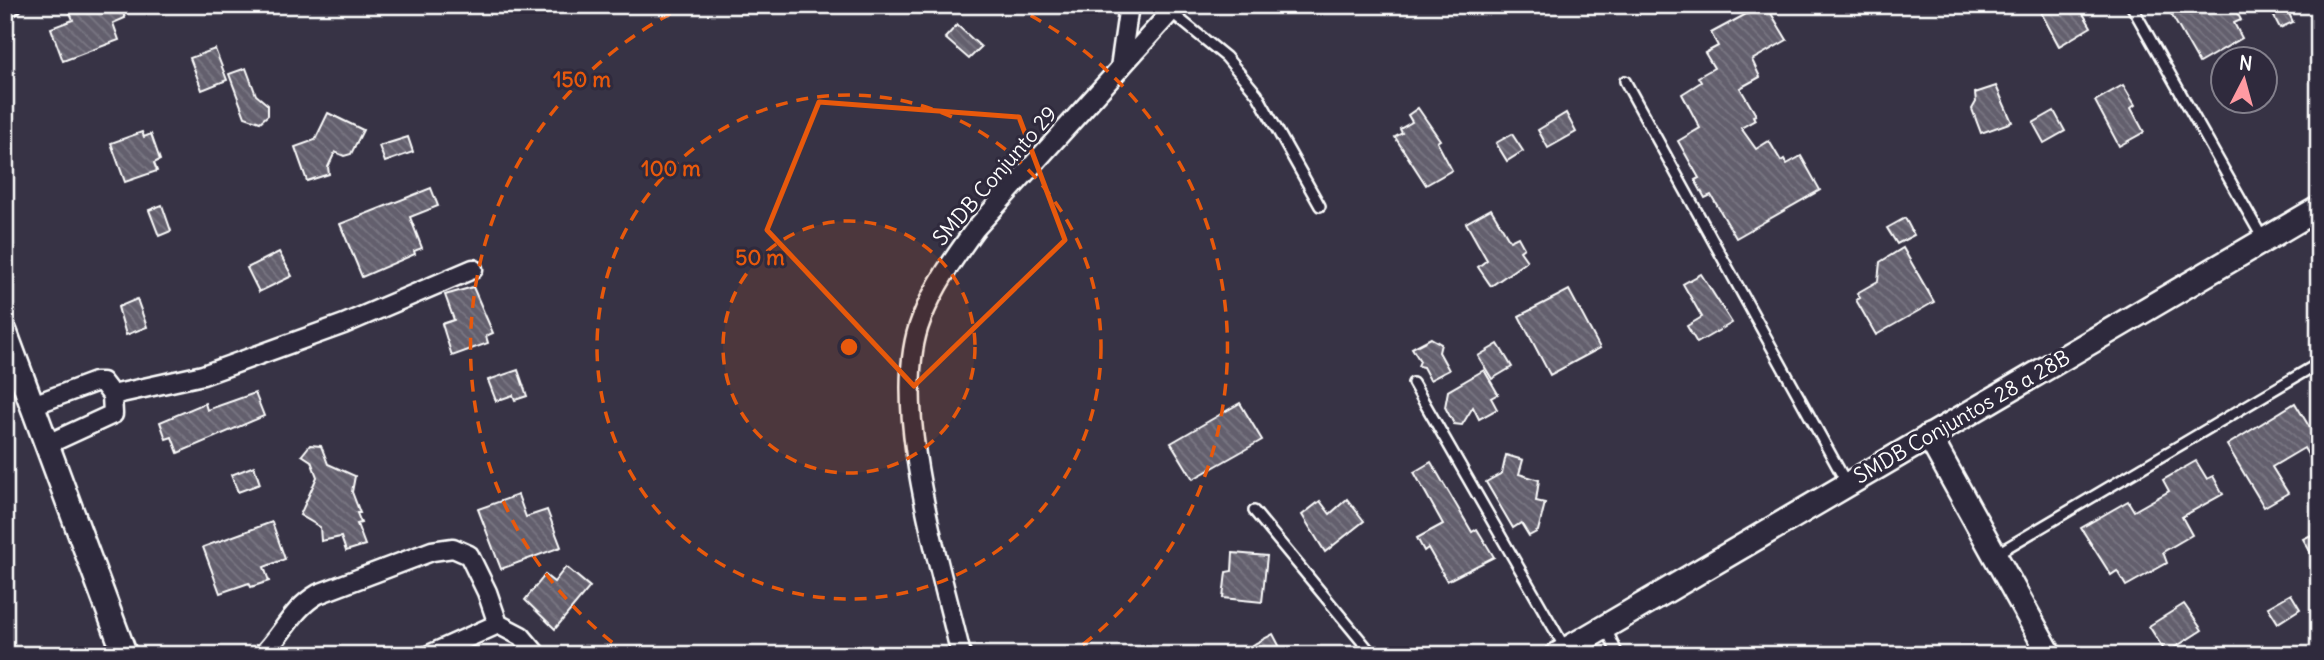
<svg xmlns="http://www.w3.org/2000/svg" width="2324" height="660" font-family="Delius,sans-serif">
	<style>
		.building { fill: url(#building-back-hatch); stroke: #fff; stroke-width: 2 }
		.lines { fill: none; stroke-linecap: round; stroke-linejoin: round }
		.service-casing { stroke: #fff; stroke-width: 14 }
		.minor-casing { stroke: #fff; stroke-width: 23 }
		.tertiary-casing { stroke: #fff; stroke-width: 28 }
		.service { stroke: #2f2a3d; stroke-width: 9 }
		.minor { stroke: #2f2a3d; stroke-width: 18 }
		.tertiary { stroke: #2f2a3d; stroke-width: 23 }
		.marked { fill: none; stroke: #e8590c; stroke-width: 5; stroke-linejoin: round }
		.ring { fill: none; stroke: #e8590c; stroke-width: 3.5; stroke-dasharray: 12 9 }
		.labels { text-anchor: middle; stroke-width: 6; stroke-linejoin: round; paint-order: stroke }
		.street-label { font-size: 21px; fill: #fff; stroke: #2f2a3d }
		.centre { fill: #e8590c; stroke: #2f2a3d; stroke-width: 3.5 }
		.ring-label { font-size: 21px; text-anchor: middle; font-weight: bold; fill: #e8590c; stroke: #2f2a3d; stroke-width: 6; stroke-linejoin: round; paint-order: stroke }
	</style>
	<defs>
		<pattern id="building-back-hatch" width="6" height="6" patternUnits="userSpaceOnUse" patternTransform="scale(1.75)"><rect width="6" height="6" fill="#635f6d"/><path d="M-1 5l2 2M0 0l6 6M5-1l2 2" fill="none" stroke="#7a7783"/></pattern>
	</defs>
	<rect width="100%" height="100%" fill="#373345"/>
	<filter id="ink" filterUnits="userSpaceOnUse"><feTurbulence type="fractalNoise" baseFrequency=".0143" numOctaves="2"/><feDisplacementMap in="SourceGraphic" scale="14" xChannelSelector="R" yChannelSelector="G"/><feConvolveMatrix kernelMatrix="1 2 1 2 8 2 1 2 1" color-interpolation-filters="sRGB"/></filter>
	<g filter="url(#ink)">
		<g class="building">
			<path d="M67 5H120L125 18 113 23 119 40 63 61 51 28 73 20Z"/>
			<path d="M1763 5H1766L1787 40 1752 60 1760 77 1740 88 1756 115 1753 116 1755 120 1741 128 1756 149 1769 141 1781 161 1784 159 1787 164 1801 156 1820 190 1736 238 1711 195 1705 198 1695 180 1699 178 1678 141 1700 128 1682 94 1701 82 1698 77 1714 68 1705 53 1718 46 1711 33Z"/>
			<path d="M2037 5H2078L2091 27 2059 46Z"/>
			<path d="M2187 5H2233L2241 20 2234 23 2242 38 2199 63 2171 14Z"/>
			<path d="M2278 5H2285L2293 22 2280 28 2270 9Z"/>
			<path d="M957 25 981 47 969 59 945 38Z"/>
			<path d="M215 49 227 80 202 90 190 58Z"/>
			<path d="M246 68 256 95 268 105V115L260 122 245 117 229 74Z"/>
			<path d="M2123 85 2135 105 2131 108 2144 132 2119 146 2095 101Z"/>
			<path d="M1996 86 2012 122 1981 133 1972 109 1976 102 1975 93Z"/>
			<path d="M1418 108 1440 140 1437 142 1452 170 1426 185 1395 137 1402 133 1400 129 1412 122 1408 115Z"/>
			<path d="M2054 111 2065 131 2044 143 2033 123Z"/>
			<path d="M328 113 363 130 351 154 344 156 335 152 328 167 329 174 307 181 295 147 315 140Z"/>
			<path d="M1566 113 1576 132 1548 148 1538 130Z"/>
			<path d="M142 132 144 137 151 134 160 160 154 163 157 171 125 182 111 143Z"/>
			<path d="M1512 134 1523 151 1507 161 1496 143Z"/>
			<path d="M408 137 413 152 385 162 379 146Z"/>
			<path d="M431 188 438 206 410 217 422 248 414 251 415 254 362 277 340 224Z"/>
			<path d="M162 205 171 231 159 236 149 210Z"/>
			<path d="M1491 209 1510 241 1518 237 1524 248 1520 251 1527 261 1491 286 1478 267 1487 260 1466 223Z"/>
			<path d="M1905 218 1914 235 1897 244 1887 228Z"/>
			<path d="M1903 248 1934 302 1876 335 1856 300 1860 298 1857 293 1878 281 1880 262Z"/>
			<path d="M279 252 292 276 259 292 247 268Z"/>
			<path d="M1701 274 1732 323 1697 343 1687 326 1702 317 1683 284Z"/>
			<path d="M473 287 493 333 486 336 488 343 452 356 442 324 454 320 445 295Z"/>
			<path d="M1569 290 1600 348 1550 375 1519 316Z"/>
			<path d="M137 299 147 327 126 335 118 307Z"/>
			<path d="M1431 338 1441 344 1439 352 1449 370 1430 380 1423 367 1418 366 1420 361 1412 348Z"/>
			<path d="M1498 344 1512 367 1492 379 1478 356Z"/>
			<path d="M518 370 527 396 515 400 513 395 496 401 488 380Z"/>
			<path d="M1484 370 1498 394 1491 398 1497 409 1479 419 1473 407 1462 425 1454 424 1445 407 1448 391Z"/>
			<path d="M255 393 264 416 178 453 172 437 166 439 160 422 205 403 207 410Z"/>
			<path d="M1240 403 1262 440 1193 479 1171 443Z"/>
			<path d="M2295 403 2319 443V473L2304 448 2272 467 2288 493 2264 507 2227 445Z"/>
			<path d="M310 445 321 446 328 464 355 476 352 492 360 513H357L361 523 357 524 365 545 346 551 341 537 321 541 320 527 300 515 317 477 311 461 302 455Z"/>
			<path d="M1506 455 1523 460 1519 474 1539 480 1536 501 1545 503 1538 531 1529 536 1521 523 1513 528 1486 482 1502 473Z"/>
			<path d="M2196 461 2207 479 2213 476 2223 494 2182 517 2192 535 2163 552 2167 563 2126 586 2117 571 2111 575 2081 528 2128 501 2134 511 2169 491 2163 480Z"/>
			<path d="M1431 462 1472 532 1477 529 1494 557 1447 581 1428 548 1424 551 1417 538 1443 524 1414 472Z"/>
			<path d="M254 466 260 484 238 492 231 475Z"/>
			<path d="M518 495 526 517 547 510 561 547 501 569 478 509Z"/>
			<path d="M1347 499 1364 521 1325 552 1302 515 1320 501 1330 514Z"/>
			<path d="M272 522 285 559 264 567 269 581 251 587 249 583 220 593 203 547Z"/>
			<path d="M2319 531V567L2303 539Z"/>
			<path d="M1233 553 1267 556 1262 602 1223 598 1226 572 1232 571Z"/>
			<path d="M566 567 590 587 555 629 525 600 545 575 554 582Z"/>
			<path d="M2291 594 2300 609 2278 623 2268 607Z"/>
			<path d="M2184 604 2202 630 2166 653 2149 626Z"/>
			<path d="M1273 634 1284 655H1238L1256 643Z"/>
		</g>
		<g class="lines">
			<g class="service-casing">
				<g id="service">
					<path d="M2131 5 2263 239"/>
					<path d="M1171 12 1226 57 1257 94 1320 206"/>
					<path d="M1625 81 1847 484"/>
					<path d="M1413 383 1565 648"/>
					<path d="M1254 511 1373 655"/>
					<path d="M1996 554 2319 363"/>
					<path d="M1606 628 1618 655"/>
				</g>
			</g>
			<g class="minor-casing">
				<g id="minor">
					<path d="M5 8 12 5"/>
					<path d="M1120 68 1129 5"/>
					<path d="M112 395 203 375 344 324 473 269"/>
					<path d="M33 405 95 382H102L112 395 113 414 48 444"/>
					<path d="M262 655C283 634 292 609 318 594L432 551 453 548 469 555 487 592 498 624 521 636 537 655"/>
					<path d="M429 655 498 624"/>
					<path d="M961 655C941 567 888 403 921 320 934 286 954 258 975 229L1177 5"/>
				</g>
			</g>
			<g class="tertiary-casing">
				<g id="tertiary">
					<path d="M5 332 125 655"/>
					<path d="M1929 436 2050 655"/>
					<path d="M1557 655 2319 208"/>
				</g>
			</g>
			<use href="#service" class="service"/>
			<use href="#minor" class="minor"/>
			<use href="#tertiary" class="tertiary"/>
		</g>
	</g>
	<path class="marked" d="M819 102 1019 117 1065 240 914 386 767 230Z"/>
	<circle cx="849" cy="347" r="126" fill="#e8590c" fill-opacity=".12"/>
	<g class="ring">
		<circle cx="849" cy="347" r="126"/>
		<circle cx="849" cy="347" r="252"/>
		<path d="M629 655A378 378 0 0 1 686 6M1012 6A378 378 0 0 1 1069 655"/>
	</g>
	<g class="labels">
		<g class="street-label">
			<text transform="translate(995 176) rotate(-49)" y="7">SMDB Conjunto 29</text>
			<text transform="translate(1962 417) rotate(-30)" y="7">SMDB Conjuntos 28 a 28B</text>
		</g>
	</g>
	<circle cx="849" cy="347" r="10" class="centre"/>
	<g class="ring-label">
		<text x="582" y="87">150 m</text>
		<text x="671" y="176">100 m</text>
		<text x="760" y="265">50 m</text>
	</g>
	<rect width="2324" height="660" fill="none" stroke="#2f2a3d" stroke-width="28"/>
	<rect x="14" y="14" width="2296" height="632" fill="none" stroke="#fff" stroke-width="2.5" filter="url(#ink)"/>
	<g transform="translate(2244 80) rotate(6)"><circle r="33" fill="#2f2a3d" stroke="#827f8b" stroke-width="2"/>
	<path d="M0-5L12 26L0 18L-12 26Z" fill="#ff9aa2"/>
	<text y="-10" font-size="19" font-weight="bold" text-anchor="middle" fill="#ffffff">N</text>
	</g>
</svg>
